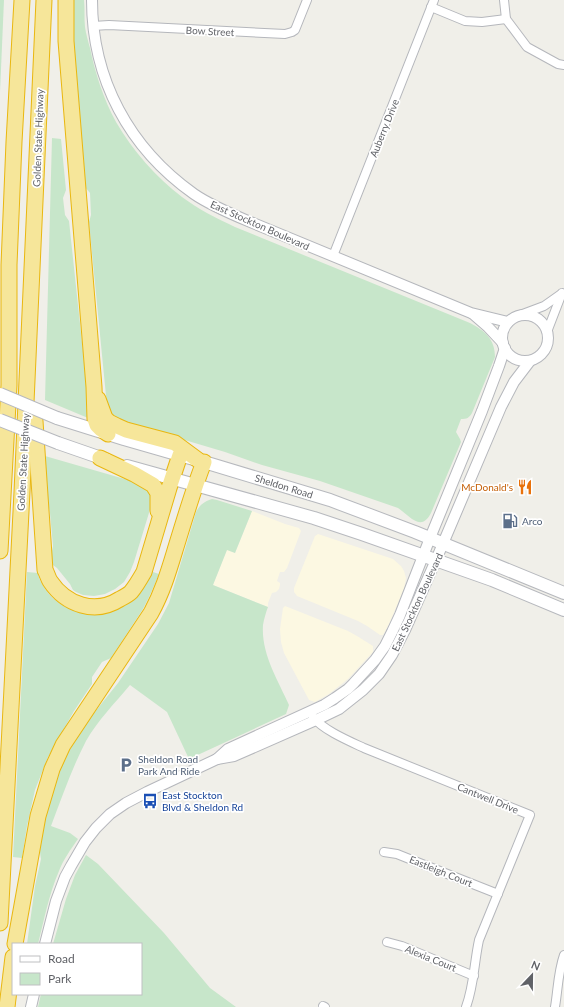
<svg xmlns="http://www.w3.org/2000/svg" width="564" height="1007" font-family="Lato,sans-serif">
	<style>
		.commercial { fill: #fcf8e2 }
		.green { fill: #c7e6ca }
		.lines { fill: none; stroke-linecap: round; stroke-linejoin: round }
		.minor-casing { stroke: #b5b7bc; stroke-width: 10 }
		.tertiary-casing { stroke: #b5b7bc; stroke-width: 12 }
		.secondary-casing { stroke: #b7b9be; stroke-width: 14 }
		.motorway-casing { stroke: #e9b710; stroke-width: 17 }
		.minor { stroke: #fff; stroke-width: 8 }
		.tertiary { stroke: #fff; stroke-width: 10 }
		.secondary { stroke: #fff; stroke-width: 12 }
		.motorway { stroke: #f6e69a; stroke-width: 15 }
		.secondary-bridge-casing { stroke: #b7b9be; stroke-width: 14; stroke-linecap: butt }
		.secondary-bridge { stroke: #fff; stroke-width: 12 }
		.labels { text-anchor: middle; stroke-width: 3.5; stroke-linejoin: round; paint-order: stroke }
		.street-label { font-size: 10px; fill: #606267; stroke: #fff }
		.food-label { font-size: 10px; fill: #c56008; stroke: #fff; text-anchor: end }
		.service-label { font-size: 10px; fill: #4e5e75; stroke: #fff; text-anchor: start }
		.transit-label { font-size: 10px; fill: #164399; stroke: #fff; text-anchor: start }
	</style>
	<rect width="100%" height="100%" fill="#f0efe9"/>
	<g class="commercial">
		<path d="M252 511 285 524 299 528 301 531 287 568 284 572H280L277 581 280 583V585L279 589 276 592 272 593 268 603V607L213 585 227 549 235 553Z"/>
		<path d="M318 534 393 559 401 566 404 571 406 578 404 589 389 624 383 635H380L367 626 358 621 297 596 294 592V588L315 536Z"/>
		<path d="M285 606 348 631 357 636 373 646V652L348 679 329 694 315 702 309 700 284 653 281 642 280 629 283 608Z"/>
	</g>
	<g class="green">
		<path d="M0 0H4L0 92Z"/>
		<path d="M69 0H84C85 9 84 18 85 27 86 34 88 41 90 48 95 73 104 100 116 122 133 151 156 177 182 197 198 209 216 218 235 227L470 323C485 331 495 339 495 357L472 413C469 418 467 419 461 419L456 432 460 439 461 442 431 513C421 533 409 515 398 508L320 481 262 465 225 452 114 419 107 406 89 222 91 215 90 193 85 187Z"/>
		<path d="M52 138 61 139 66 190 63 198 65 215 69 221 90 417 88 418 45 400Z"/>
		<path d="M45 456 142 484 150 490 152 503 134 562 130 572 124 582 115 589 105 594 94 596 83 595 76 592 73 590 70 584 57 568 53 565 51 556 53 546 50 513 48 502Z"/>
		<path d="M212 499 217 500 252 511 235 553 227 550 213 585 268 607C266 612 264 619 263 625 261 654 278 680 289 705L286 714 189 759 167 712 130 685C115 703 98 720 86 741 72 768 62 797 51 826L70 833 78 839C71 849 63 860 59 871 49 894 44 920 38 944H27L35 886 41 859 39 846 43 823 55 781 69 751 86 723 118 683 158 624 169 603 196 512C200 505 203 502 212 499Z"/>
		<path d="M150 571 159 574 150 595 143 609 111 658 102 662 92 677V684L74 711 48 757 35 790 27 826 22 858 13 857 27 572 38 573C39 581 44 587 49 594 70 618 111 620 135 598 140 593 146 578 150 571Z"/>
		<path d="M86 855 98 864 164 933 210 988 236 1007H38L41 994H141V944H53L66 899 75 875Z"/>
	</g>
	<g class="lines">
		<g class="minor-casing">
			<g id="minor">
				<path d="M504 0 506 19 527 47 558 64 564 65"/>
				<path d="M431 7 465 21 482 22 506 19"/>
				<path d="M93 26 109 25 285 34 292 32 295 30 307 0"/>
				<path d="M333 256 434 0"/>
				<path d="M520 315 544 306 561 294"/>
				<path d="M547 332 562 293"/>
				<path d="M313 717C323 730 349 741 364 748L530 815 479 940C474 963 474 986 466 1007"/>
				<path d="M384 852 397 854 407 858 498 894"/>
				<path d="M387 942 402 946 474 976"/>
				<path d="M323 1006 325 1007"/>
				<path d="M555 1007C558 989 558 972 564 955"/>
			</g>
		</g>
		<g class="tertiary-casing">
			<g id="tertiary">
				<path d="M92 0C92 79 129 148 194 194 210 205 229 213 248 221L471 313 508 322"/>
				<path d="M473 314 488 327 503 343"/>
				<circle cx="525" cy="338" r="23"/>
				<path d="M217 759 228 749 324 705 335 698 348 689 353 684 375 660 385 646 392 632 400 615 430 538 482 411 499 366 505 348"/>
				<path d="M45 944 56 901 65 877 71 866 85 842 96 828 110 814 126 803 147 792 217 759 234 756 316 720 339 709 363 690 379 674 392 655 405 630 436 560 501 407 514 382 530 361"/>
				<path d="M31 1007 34 994"/>
			</g>
		</g>
		<g class="secondary-casing">
			<g id="secondary">
				<path d="M57 418 124 439 204 462 330 500 415 532 564 593"/>
				<path d="M58 443 107 460"/>
				<path d="M127 466 314 518 362 534 492 580 564 610"/>
			</g>
		</g>
		<g class="motorway-casing">
			<g id="motorway">
				<path d="M66 0V41L91 350 94 387 95 419 97 425 101 429 108 434"/>
				<path d="M98 399 105 418 109 422 117 426 126 430 175 443 198 460"/>
				<path d="M35 421 45 570C47 573 48 578 50 581 66 605 95 615 120 599 124 597 128 595 131 592 136 586 140 579 144 572L169 488 180 455"/>
				<path d="M100 458 134 474 153 485 158 493V511"/>
				<path d="M0 551 9 385V265L14 142 22 0"/>
				<path d="M0 923 22 492 44 0"/>
				<path d="M15 944 38 816 52 769 63 745 151 613C163 591 169 570 176 547 185 518 193 490 204 462"/>
				<path d="M7 1007 13 957"/>
			</g>
		</g>
		<use href="#minor" class="minor"/>
		<use href="#tertiary" class="tertiary"/>
		<use href="#secondary" class="secondary"/>
		<use href="#motorway" class="motorway"/>
		<g class="secondary-bridge-casing">
			<g id="secondary-bridge">
				<path d="M0 394 57 418"/>
				<path d="M0 420 58 443"/>
			</g>
		</g>
		<use href="#secondary-bridge" class="secondary-bridge"/>
	</g>
	<defs>
		<g id="restaurant-bare" transform="scale(1.2)"><path d="M-5-6h1v4h1v-4h1v4h1v-4h1v5L-1.5 .5V6h-2V.5L-5-1ZM5-6V6H3V1.5H1.5Q1.5-4 5-6Z" fill="#e8710a" stroke="#fff" stroke-width="2.5" paint-order="stroke"/></g>
		<g id="fuel-bare" transform="scale(1.2)"><path d="M-5.5-6h7V0h2V4h1.3V-2.5L3-4.5l.8-.8L6-3V5H2.5V1h-1V6h-7ZM-4.2-4.7v3.2H.2V-4.7Z" fill="#5c6f8a" stroke="#fff" stroke-width="2.5" paint-order="stroke"/></g>
		<g id="parking-bare" transform="scale(1.2)"><path d="M-3.5-5.5H1a3.5 3.5 0 0 1 0 7H-1V5.5H-3.5ZM-1-3.4V-.6H.8a1.4 1.4 0 0 0 0-2.8Z" fill="#5c6f8a" stroke="#fff" stroke-width="2.5" paint-order="stroke"/></g>
		<g id="bus-bare" transform="scale(1.2)"><path d="M-5-6H5V4H4V6H2V4H-2V6H-4V4H-5ZM-3.5-4V0h7V-4ZM-3.5 1.2v1.5H-2V1.2ZM2 1.2v1.5H3.5V1.2Z" fill="#1a4fb4" stroke="#fff" stroke-width="2.5" paint-order="stroke"/></g>
	</defs>
	<g fill-rule="evenodd">
		<use href="#restaurant-bare" x="525" y="487"/>
		<use href="#fuel-bare" x="510" y="521"/>
		<use href="#parking-bare" x="126" y="765"/>
		<use href="#bus-bare" x="150" y="801"/>
	</g>
	<g class="labels">
		<g class="street-label">
			<text transform="translate(210 31) rotate(3)" y="4">Bow Street</text>
			<text transform="translate(384 128) rotate(-68)" y="4">Auberry Drive</text>
			<text transform="translate(38 138) rotate(-88)" y="4">Golden State Highway</text>
			<text transform="translate(260 225) rotate(24)" y="4">East Stockton Boulevard</text>
			<text transform="translate(23 462) rotate(-87)" y="4">Golden State Highway</text>
			<text transform="translate(284 486) rotate(17)" y="4">Sheldon Road</text>
			<text transform="translate(417 602) rotate(-65)" y="4">East Stockton Boulevard</text>
			<text transform="translate(488 798) rotate(22)" y="4">Cantwell Drive</text>
			<text transform="translate(441 871) rotate(22)" y="4">Eastleigh Court</text>
			<text transform="translate(431 958) rotate(22)" y="4">Alexia Court</text>
		</g>
		<g class="food-label">
			<text x="513" y="491">McDonald's</text>
		</g>
		<g class="service-label">
			<text x="522" y="525">Arco</text>
			<text x="138" y="763">Sheldon Road<tspan x="138" dy="12">Park And Ride</tspan></text>
		</g>
		<g class="transit-label">
			<text x="162" y="799">East Stockton<tspan x="162" dy="12">Blvd &amp; Sheldon Rd</tspan></text>
		</g>
	</g>
	<rect x="12" y="943" width="130" height="52" fill="#ffffff" stroke="#bfc0c2"/>
	<rect x="20" y="956" width="20" height="6" fill="#ffffff" stroke="#bfc0c2"/>
	<text x="48" y="963" font-size="12" fill="#606267">Road</text>
	<rect x="20" y="973" width="20" height="12" fill="#c7e6ca" stroke="#bfc0c2"/>
	<text x="48" y="983" font-size="12" fill="#606267">Park</text>
	<g transform="translate(532 975) rotate(22)" stroke="#ffffff" stroke-width="3" paint-order="stroke">
	<path d="M0-3L7 15L0 10L-7 15Z" fill="#606267"/>
	<text y="-6" font-size="11" font-weight="bold" text-anchor="middle" fill="#606267">N</text>
	</g>
</svg>
